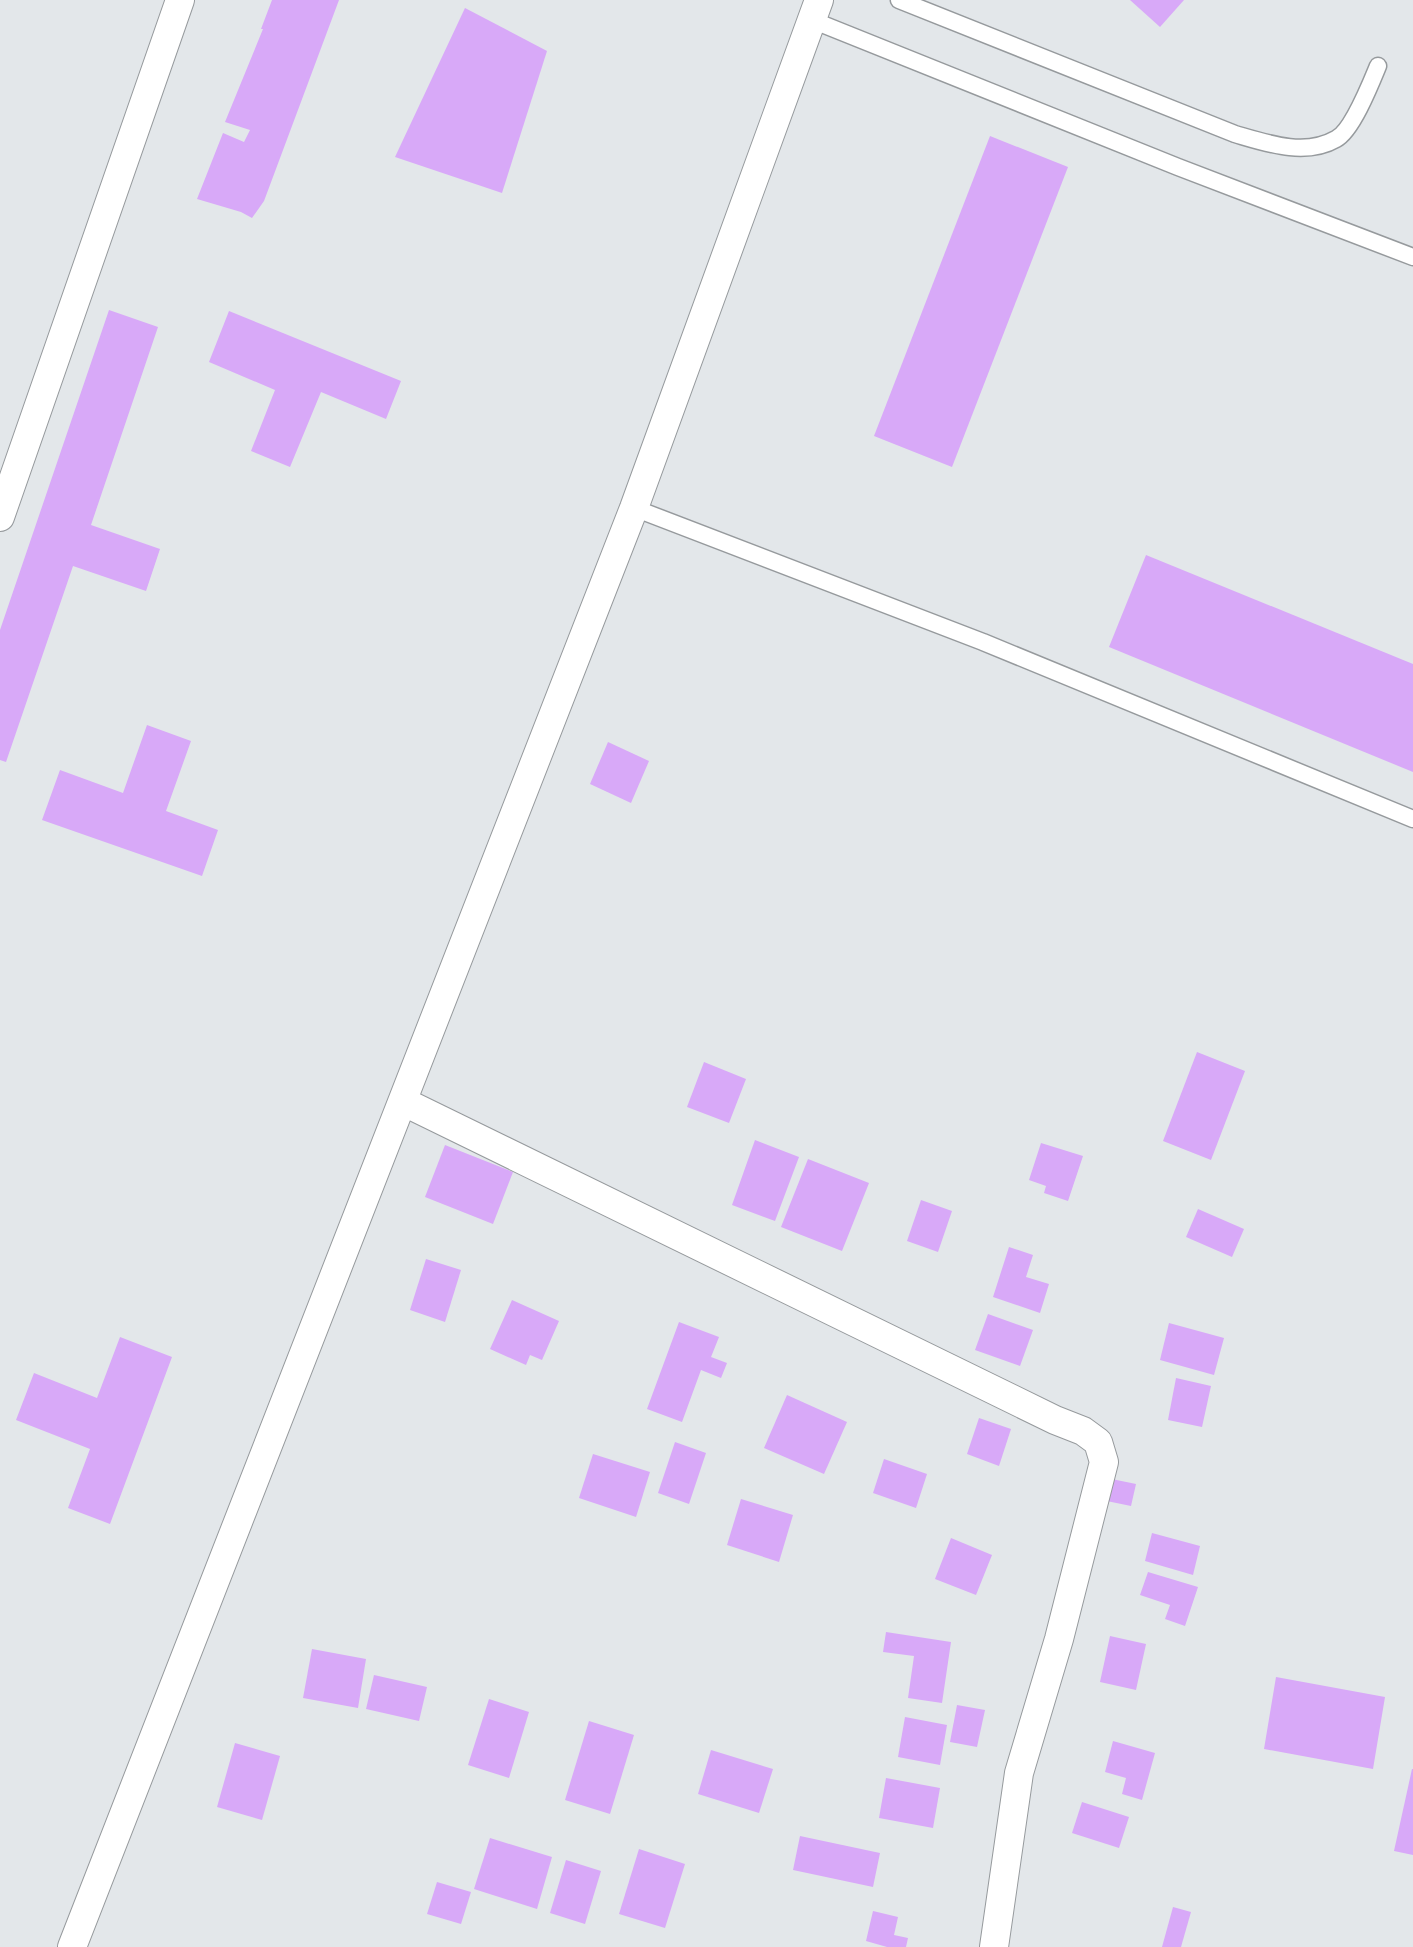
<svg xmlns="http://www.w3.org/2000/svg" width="1413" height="1947" font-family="'IBM Plex Sans',sans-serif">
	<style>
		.building { fill: #d8a9f8 }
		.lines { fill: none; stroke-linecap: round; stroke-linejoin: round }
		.lane-casing { stroke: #969a9d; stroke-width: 19 }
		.street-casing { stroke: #969a9d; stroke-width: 30 }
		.secondary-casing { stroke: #969a9d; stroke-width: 30 }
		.lane { stroke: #fff; stroke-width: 16 }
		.street { stroke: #fff; stroke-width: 28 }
		.secondary { stroke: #fff; stroke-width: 28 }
	</style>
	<rect width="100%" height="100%" fill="#e3e7ea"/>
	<g class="building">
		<path d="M272 0H339L264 201 252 218 241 212 197 199 223 133 244 142 250 130 225 122 263 29H261Z"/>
		<path d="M1130 0H1184L1160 27Z"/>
		<path d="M465 8 547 51 502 193 395 157Z"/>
		<path d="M990 136 1068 167 952 467 874 436Z"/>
		<path d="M109 310 158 327 91 525 160 549 146 591 73 566 6 762 0 760V630Z"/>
		<path d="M229 311 401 381 386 419 321 392 290 467 251 451 275 390 209 362Z"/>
		<path d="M1146 555 1413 664V772L1109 647Z"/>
		<path d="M147 725 191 741 166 811 218 830 202 876 42 820 60 770 123 793Z"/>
		<path d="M608 742 649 761 631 803 590 784Z"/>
		<path d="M1197 1052 1245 1071 1211 1160 1163 1141Z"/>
		<path d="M704 1062 746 1079 729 1123 687 1107Z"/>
		<path d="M755 1140 799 1157 775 1221 732 1205Z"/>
		<path d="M1041 1143 1083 1156 1068 1201 1044 1193 1046 1186 1029 1180Z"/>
		<path d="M445 1145 513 1172 493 1224 425 1197Z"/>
		<path d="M808 1159 869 1183 842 1251 781 1227Z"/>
		<path d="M921 1200 952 1211 938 1252 907 1241Z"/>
		<path d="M1198 1209 1244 1229 1232 1257 1186 1237Z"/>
		<path d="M1009 1247 1033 1255 1026 1277 1049 1284 1040 1313 993 1297Z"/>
		<path d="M426 1259 461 1270 445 1322 410 1310Z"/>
		<path d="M512 1300 559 1321 542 1360 530 1355 526 1365 490 1349Z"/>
		<path d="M988 1314 1033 1330 1020 1366 975 1350Z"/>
		<path d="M679 1322 719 1337 711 1357 727 1363 721 1378 701 1370 682 1422 647 1409Z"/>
		<path d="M1169 1323 1224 1338 1214 1375 1160 1360Z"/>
		<path d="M120 1337 172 1357 110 1524 68 1508 90 1449 16 1420 34 1373 97 1398Z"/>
		<path d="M1176 1378 1211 1386 1202 1427 1168 1420Z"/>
		<path d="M787 1395 847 1422 824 1474 764 1448Z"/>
		<path d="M979 1418 1011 1429 999 1466 967 1454Z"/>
		<path d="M675 1442 706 1453 689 1504 658 1493Z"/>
		<path d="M593 1454 650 1472 636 1517 579 1498Z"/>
		<path d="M884 1459 927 1474 916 1508 873 1493Z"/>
		<path d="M1102 1477 1136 1484 1131 1506 1097 1499Z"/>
		<path d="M741 1499 793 1515 779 1562 727 1545Z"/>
		<path d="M1152 1533 1200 1546 1193 1575 1145 1561Z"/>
		<path d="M951 1538 992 1555 976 1595 935 1579Z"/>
		<path d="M1148 1572 1198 1587 1185 1626 1165 1619 1170 1605 1140 1595Z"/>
		<path d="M886 1632 951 1642 942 1703 908 1698 914 1656 883 1652Z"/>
		<path d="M1110 1636 1146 1644 1136 1690 1100 1682Z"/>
		<path d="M312 1649 366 1659 358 1708 303 1698Z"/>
		<path d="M374 1675 427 1687 419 1721 366 1709Z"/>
		<path d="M1276 1677 1385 1697 1373 1769 1264 1749Z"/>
		<path d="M489 1699 529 1712 509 1778 468 1765Z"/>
		<path d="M957 1705 985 1710 977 1747 950 1742Z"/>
		<path d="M905 1717 947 1725 940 1765 898 1757Z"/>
		<path d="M589 1721 634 1735 610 1814 565 1800Z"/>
		<path d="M1113 1741 1155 1753 1142 1800 1122 1794 1126 1778 1105 1772Z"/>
		<path d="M235 1743 280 1756 262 1820 217 1807Z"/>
		<path d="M711 1750 773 1769 759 1813 698 1794Z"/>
		<path d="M1412 1769H1413V1855L1394 1851Z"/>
		<path d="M886 1778 940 1788 933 1828 879 1818Z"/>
		<path d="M1082 1802 1129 1817 1119 1848 1072 1833Z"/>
		<path d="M800 1836 880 1853 873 1887 793 1870Z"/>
		<path d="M490 1838 552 1857 537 1909 474 1889Z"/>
		<path d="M639 1849 685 1864 665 1928 619 1914Z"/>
		<path d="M566 1860 601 1871 585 1924 550 1913Z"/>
		<path d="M437 1882 471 1892 461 1924 427 1914Z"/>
		<path d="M1173 1907 1191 1912 1181 1947H1162Z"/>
		<path d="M873 1911 898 1917 894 1935 908 1938 906 1947H887L866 1941Z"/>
	</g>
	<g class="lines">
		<g class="lane-casing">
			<g id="lane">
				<path d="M899 0 1235 134C1266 143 1305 157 1336 139 1352 131 1371 83 1378 66"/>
				<path d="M812 20 1178 167 1413 257"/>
				<path d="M634 508 983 642 1413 819"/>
			</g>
		</g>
		<g class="street-casing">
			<g id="street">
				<path d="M0 517 180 0"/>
				<path d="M404 1102 1055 1420 1083 1431 1098 1442 1104 1462 1059 1639 1019 1773 994 1947"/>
			</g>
		</g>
		<g class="secondary-casing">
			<path id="secondary" d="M72 1947 634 508 819 0"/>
		</g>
		<use href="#lane" class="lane"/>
		<use href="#street" class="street"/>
		<use href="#secondary" class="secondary"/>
	</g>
</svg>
